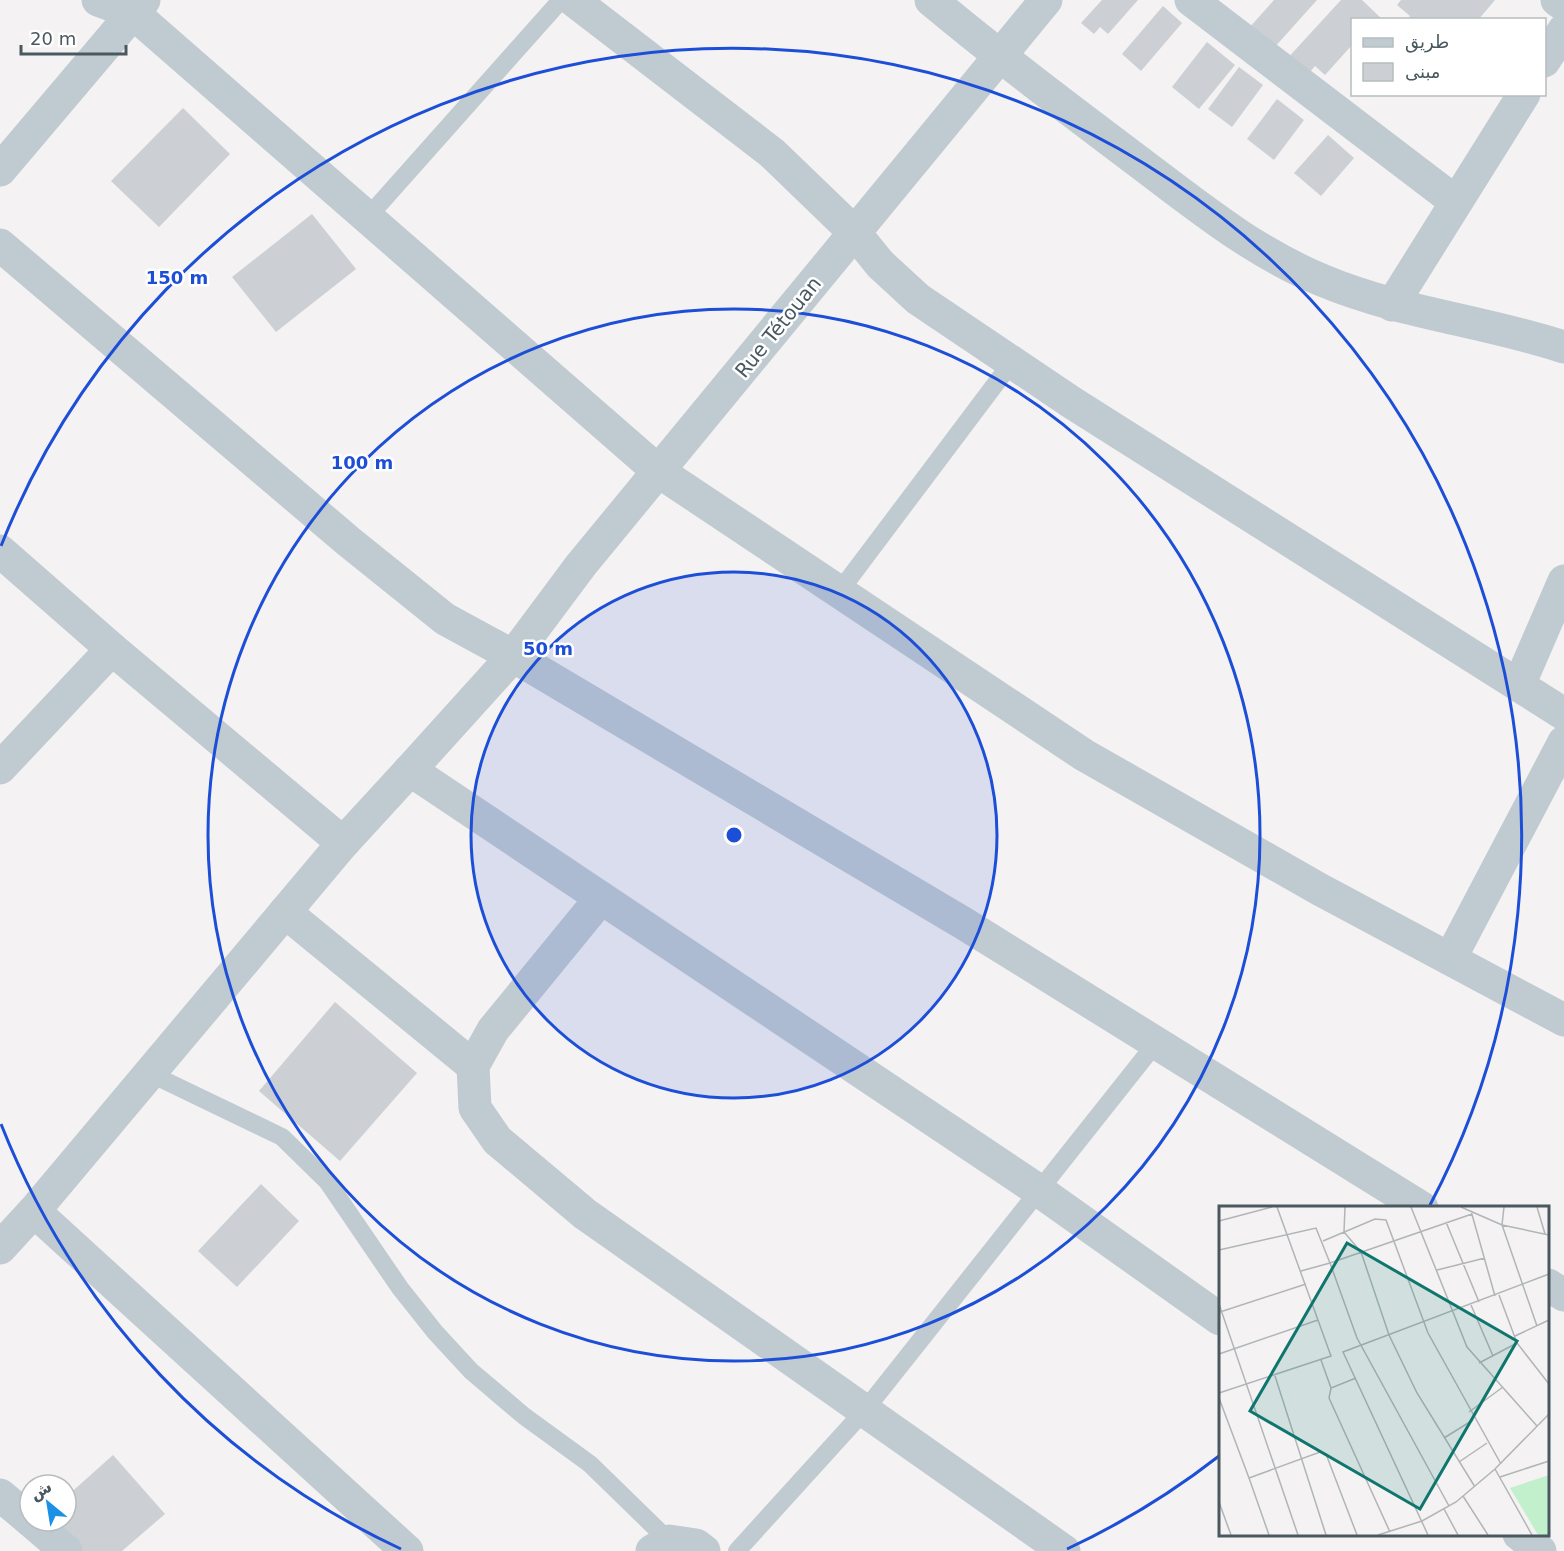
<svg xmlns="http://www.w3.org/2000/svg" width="1564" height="1551" font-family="'DejaVu Sans','Noto Sans Arabic',sans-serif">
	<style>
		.building { fill: #ccd0d4 }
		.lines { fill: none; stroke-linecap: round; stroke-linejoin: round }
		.service { stroke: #c0cbd1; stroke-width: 18 }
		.minor { stroke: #c0cbd1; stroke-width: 33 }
		.ring { fill: none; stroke: #1d4ed8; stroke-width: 3 }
		.labels { text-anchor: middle; stroke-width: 5; stroke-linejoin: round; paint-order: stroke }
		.street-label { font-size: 20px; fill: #4a5960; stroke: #fff }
		.inset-road { fill: none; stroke: #b0b5b8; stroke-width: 1.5 }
		.view { fill: #0f766e; fill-opacity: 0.15; stroke: #0f766e; stroke-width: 3 }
		.inset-edge { fill: none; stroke: #4a5960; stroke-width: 3 }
		.centre { fill: #1d4ed8; stroke: #fff; stroke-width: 3 }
		.ring-label { font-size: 18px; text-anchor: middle; font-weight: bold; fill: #1d4ed8; stroke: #fff; stroke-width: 5; stroke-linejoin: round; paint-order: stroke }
	</style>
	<rect width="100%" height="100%" fill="#f4f2f2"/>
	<g class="building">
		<path d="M1102 0H1138L1108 34 1100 27 1094 34 1081 23Z"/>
		<path d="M1274 0H1317L1273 49 1249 28Z"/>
		<path d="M1341 0H1362L1383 20H1352V45L1325 75 1315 66 1304 79 1285 61Z"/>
		<path d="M1401 0H1495L1478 20H1407L1410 16 1397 5Z"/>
		<path d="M1163 6 1182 23 1141 71 1122 54Z"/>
		<path d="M1207 42 1235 65 1199 109 1172 87Z"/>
		<path d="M1239 67 1263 85 1232 127 1208 109Z"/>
		<path d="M1277 99 1304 120 1274 160 1247 139Z"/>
		<path d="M183 108 230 154 159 227 111 181Z"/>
		<path d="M1328 135 1354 158 1321 196 1294 173Z"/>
		<path d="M312 214 356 269 276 332 232 277Z"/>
		<path d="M335 1002 417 1073 340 1161 259 1091Z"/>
		<path d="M261 1184 299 1221 237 1287 198 1251Z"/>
		<path d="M113 1455 165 1514 122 1551H81L55 1521H66V1497Z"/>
	</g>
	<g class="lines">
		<g class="service">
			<path d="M367 218 561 0"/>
			<path d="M839 592 1012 362"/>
			<path d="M149 1073 282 1137 327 1181 400 1288 435 1332 471 1371 524 1416 590 1464 669 1541"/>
			<path d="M737 1551 865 1410 1156 1043"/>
		</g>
		<g class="minor">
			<path d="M98 0 133 13 658 471 1084 755 1319 889 1564 1020"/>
			<path d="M573 0 772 153 855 233 880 264 918 299 1071 402 1564 714"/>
			<path d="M931 0C997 55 1066 107 1135 159 1195 204 1254 253 1324 281 1401 313 1485 321 1564 347"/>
			<path d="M1046 0 581 565 513 656 410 770 1038 1190 1220 1319"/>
			<path d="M1191 0 1456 202"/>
			<path d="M1557 0 1564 5"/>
			<path d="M1544 61 1564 30"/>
			<path d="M0 170 144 0"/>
			<path d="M0 245 348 541 445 619 513 656 963 923 1422 1208"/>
			<path d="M1392 305 1524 94"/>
			<path d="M0 551 112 649 343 843 34 1211 0 1248"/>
			<path d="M1519 685 1564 581"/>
			<path d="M0 768 112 649"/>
			<path d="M343 843 410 770"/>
			<path d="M601 898 493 1030 473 1066 475 1108 497 1140 585 1214 1064 1551"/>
			<path d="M285 912 473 1066"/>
			<path d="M1450 959 1564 742"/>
			<path d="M34 1211 407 1551"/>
			<path d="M1548 1285 1564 1295"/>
			<path d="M0 1495 30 1520"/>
			<path d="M31 1521 66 1551"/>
			<path d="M1519 1534 1540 1551"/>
			<path d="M652 1551 669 1541 696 1545 704 1551"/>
		</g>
	</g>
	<circle cx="734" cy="835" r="263" fill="#1d4ed8" fill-opacity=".12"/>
	<g class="ring">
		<circle cx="734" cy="835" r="263"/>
		<circle cx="734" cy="835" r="526"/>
		<path d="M1219 1456A788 788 0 0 1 1067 1549M401 1549A788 788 0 0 1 1 1124M1 546A788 788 0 1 1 1430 1205"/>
	</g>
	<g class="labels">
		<g class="street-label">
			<text transform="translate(778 327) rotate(-51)" y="7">Rue Tétouan</text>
		</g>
	</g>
	<g transform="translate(1219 1206)">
		<rect width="330" height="330" fill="#f4f2f2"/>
		<path d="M330 269V329H319L291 282Z" fill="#c2f0cd"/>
		<path class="inset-road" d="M126 1 125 26 142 46 170 129 198 187 256 281M192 1 248 141 318 220M242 1 283 19 330 29M285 1 283 19 318 120M318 1 326 28M252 5 276 90M0 15 53 1M227 16 260 96M104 35 156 13 167 14 209 127 282 258M0 44 97 22 111 57 82 65M218 64 266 52M280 89 298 137 330 178M0 98 79 329M252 99 274 150M1 106 87 78M296 130 330 114M0 148 99 114M102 154 112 182M260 157 298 137M56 170 107 329M137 172 112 182 110 192 171 326M0 187 112 150 58 1M0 192 30 272M250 206 284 181M225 232 254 214M240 256 268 237M276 263 313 329M281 271 330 255M244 290 269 329M0 296 12 329M230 300 138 132 111 57 253 8M225 303 239 329M50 329 30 272 101 246 107 248 138 329M159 329 203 315 237 296 276 263 330 208M209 329 124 146 330 68"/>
		<path class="view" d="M128 37 298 135 201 303 31 205Z"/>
		<rect width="330" height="330" class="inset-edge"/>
	</g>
	<circle cx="734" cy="835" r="9" class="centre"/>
	<g class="ring-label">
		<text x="177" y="284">150 m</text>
		<text x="362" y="469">100 m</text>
		<text x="548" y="655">50 m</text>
	</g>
	<rect x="1351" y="18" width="195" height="78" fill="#ffffff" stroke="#b7bdbf" stroke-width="1.5"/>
	<rect x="1363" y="38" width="30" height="9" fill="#c0cbd1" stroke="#b7bdbf" stroke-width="1.5"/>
	<text x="1405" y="48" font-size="18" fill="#4a5960">طريق</text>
	<rect x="1363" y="63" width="30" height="18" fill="#ccd0d4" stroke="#b7bdbf" stroke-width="1.5"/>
	<text x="1405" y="78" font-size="18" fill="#4a5960">مبنى</text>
	<g transform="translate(48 1503) rotate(330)"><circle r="28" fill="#ffffff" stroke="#b7bdbf" stroke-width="1.5"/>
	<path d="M0-4.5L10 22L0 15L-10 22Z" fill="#1b91e5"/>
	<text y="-9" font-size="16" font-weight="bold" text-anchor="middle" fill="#4a5960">ش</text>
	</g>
	<path d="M21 45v9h105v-9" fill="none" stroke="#4a5960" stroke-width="3"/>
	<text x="30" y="45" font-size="18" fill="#4a5960" stroke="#ffffff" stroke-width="4.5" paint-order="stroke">20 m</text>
</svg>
